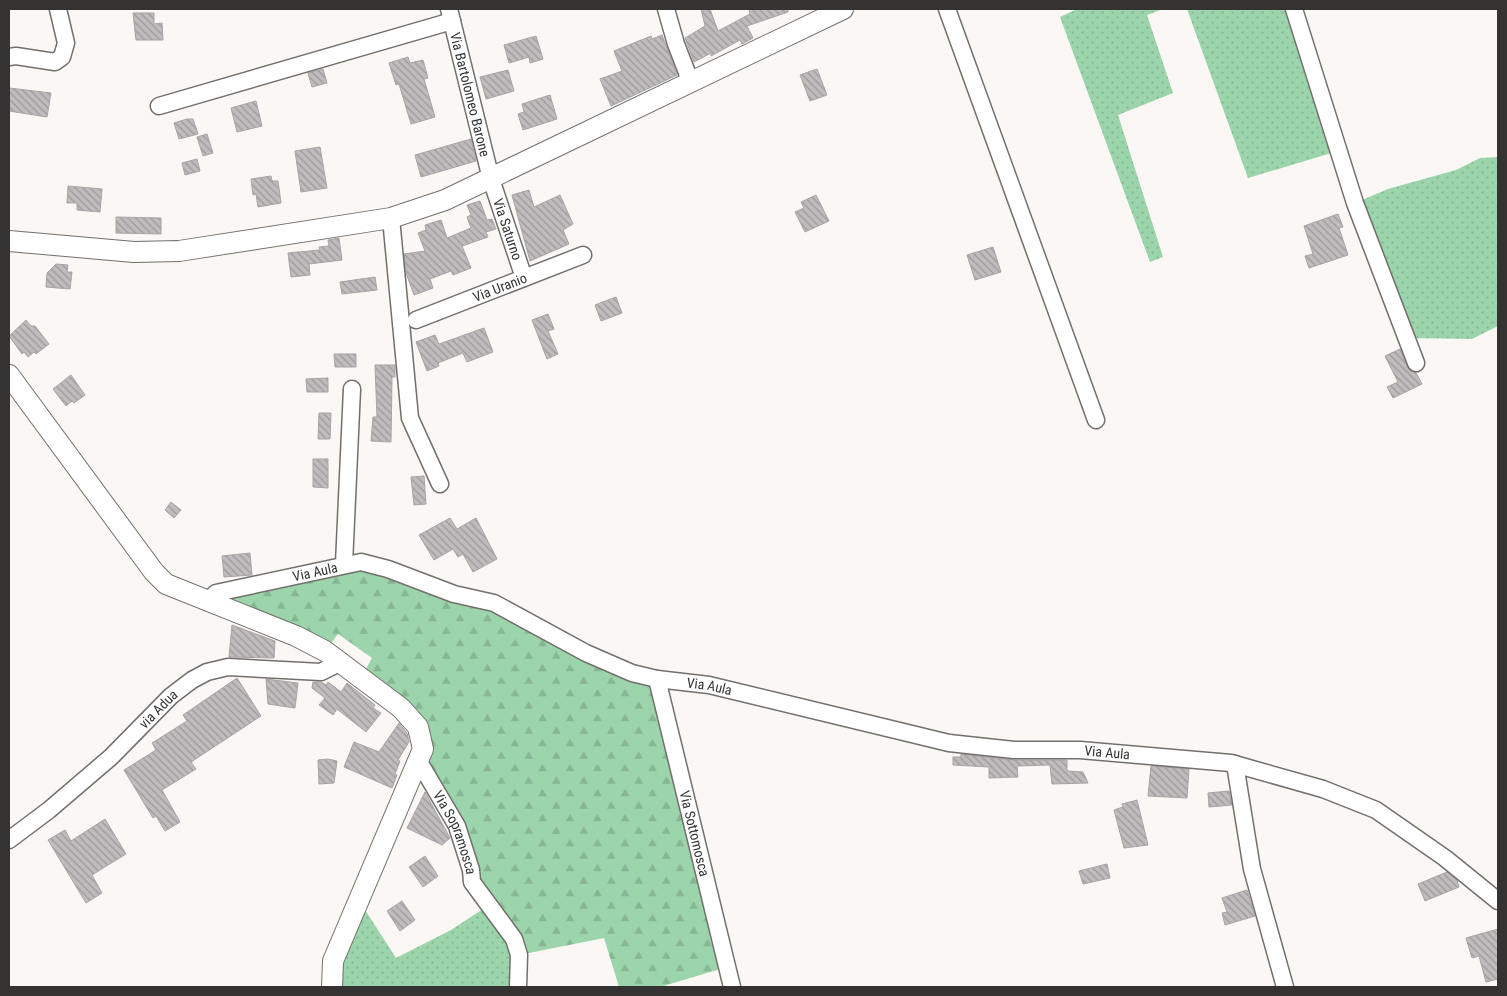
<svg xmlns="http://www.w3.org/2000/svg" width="1507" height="996" font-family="'Roboto Condensed',sans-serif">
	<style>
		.green { fill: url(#green-dots) }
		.forest { fill: url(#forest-firs) }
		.building { fill: url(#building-back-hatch); stroke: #a8a3a5 }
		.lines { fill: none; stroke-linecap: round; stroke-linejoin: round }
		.minor-casing { stroke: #72706c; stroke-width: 19 }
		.major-casing { stroke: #72706c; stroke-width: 22 }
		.minor { stroke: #fff; stroke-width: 16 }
		.major { stroke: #fff; stroke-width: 20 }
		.labels { text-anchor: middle; stroke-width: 4; stroke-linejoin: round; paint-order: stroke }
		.street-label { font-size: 14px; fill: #343332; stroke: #faf7f4 }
	</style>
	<defs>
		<pattern id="green-dots" width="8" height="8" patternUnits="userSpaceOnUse" patternTransform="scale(1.25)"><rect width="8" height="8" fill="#9cd4ab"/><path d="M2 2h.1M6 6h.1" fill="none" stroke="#87b694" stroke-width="1.8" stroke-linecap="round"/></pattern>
		<pattern id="forest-firs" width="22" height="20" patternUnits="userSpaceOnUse" patternTransform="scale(1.25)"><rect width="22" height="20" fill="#9cd4ab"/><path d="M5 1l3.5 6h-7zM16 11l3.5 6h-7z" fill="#87b694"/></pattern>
		<pattern id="building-back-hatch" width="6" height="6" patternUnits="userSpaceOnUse" patternTransform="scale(1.25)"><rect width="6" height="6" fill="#c0bbbc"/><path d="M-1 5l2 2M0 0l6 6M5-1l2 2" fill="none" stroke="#9d9999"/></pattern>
	</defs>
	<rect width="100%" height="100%" fill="#faf7f4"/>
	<g class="green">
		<path d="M1077 9H1163L1147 15 1173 93 1118 115 1163 257 1150 262 1060 17Z"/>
		<path d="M1187 9H1294L1338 151 1248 178Z"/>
		<path d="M1498 157V326L1472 339 1407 338 1355 203 1388 189 1456 170 1480 158Z"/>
		<path d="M358 899 396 958 451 930 489 905 504 925 518 987H332Z"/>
	</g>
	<path class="forest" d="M344 564 454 594 657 679 727 967 660 987H619L604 938 519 955 472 882 465 850 418 760V727L361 678 372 658 338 634 325 651 216 593Z"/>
	<g class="building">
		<path d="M701 9H710L718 31 750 14 749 9H788V12L747 26 753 38 742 44 740 40 711 56V53L694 62 685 38 705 26Z"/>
		<path d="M133 13H154V24L162 23 163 40H136Z"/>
		<path d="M662 35 677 75 611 106 600 79 622 71 614 51 651 36 652 39Z"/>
		<path d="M536 36 543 59 530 63 529 57 509 63 504 45Z"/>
		<path d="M408 57 410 63 423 60 428 78 424 79 435 117 411 124 399 84 396 85 389 63Z"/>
		<path d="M323 69 327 83 312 87 308 73Z"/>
		<path d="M817 69 827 95 810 101 800 75Z"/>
		<path d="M508 70 514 91 486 99 480 77Z"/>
		<path d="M9 88 51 93 47 117 9 111Z"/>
		<path d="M550 95 557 119 523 130 518 114 524 112 522 104Z"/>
		<path d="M256 101 262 126 237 132 231 108Z"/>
		<path d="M187 119H193L198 134 179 139 174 123Z"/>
		<path d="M207 134 213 153 203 156 197 137Z"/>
		<path d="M471 139 476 161 421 177 415 155Z"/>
		<path d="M320 147 327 188 301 192 295 151Z"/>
		<path d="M197 159 200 171 185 175 182 163Z"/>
		<path d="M271 176 272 181H278L281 203 258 207 256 194 253 195 251 179Z"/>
		<path d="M68 186 102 189 100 212 77 210V203H67Z"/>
		<path d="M529 190 534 207 560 195 573 224 563 230 569 244 530 261 512 195Z"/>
		<path d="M816 195 829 221 805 232 795 212 804 208 801 202Z"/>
		<path d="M480 201 487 220 492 219 496 229 486 232 488 237 462 246 471 268 453 275 451 271 430 279 433 288 414 295 406 273 404 254 425 251 418 233 426 230 425 225 441 220 447 238 471 228 467 217 471 215 467 205Z"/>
		<path d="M1338 214 1343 227 1339 228 1348 255 1309 268 1305 256 1313 254 1304 226Z"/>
		<path d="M116 217 161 218V234L116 233Z"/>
		<path d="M339 238 342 260 309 264 310 275 291 277 288 253 320 250 319 247 329 246 328 240Z"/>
		<path d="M993 247 1001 272 975 280 967 255Z"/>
		<path d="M56 264 68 265 67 272H72L70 289 46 287 47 273Z"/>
		<path d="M375 277 377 290 342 294 340 282Z"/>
		<path d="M616 297 622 313 601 321 595 305Z"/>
		<path d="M548 314 554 329 548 331 558 354 547 359 532 320Z"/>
		<path d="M26 320 31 326H35L49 344 36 354 34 352 28 357 24 352 22 354 9 336Z"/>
		<path d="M484 328 493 352 467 362 463 353 438 363 439 366 427 371 416 342 435 335 439 344Z"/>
		<path d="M1400 349 1407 367 1416 373 1422 384 1393 398 1387 387 1398 382 1385 356Z"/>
		<path d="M334 354H356V367H335Z"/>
		<path d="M375 365H395V377H392L391 442 371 441 373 417H377Z"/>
		<path d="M71 375 85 395 74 403 72 401 66 406 53 389Z"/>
		<path d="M328 378V392H307L306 379Z"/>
		<path d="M319 413H331L330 439H318Z"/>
		<path d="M313 459H328V488L313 487Z"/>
		<path d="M424 476 426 504 414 505 411 477Z"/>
		<path d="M171 502 181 510 174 518 165 510Z"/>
		<path d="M450 518 457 529 476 518 497 559 473 572 463 554 458 557 453 549 434 560 419 535Z"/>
		<path d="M250 553 252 575 224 577 222 556Z"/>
		<path d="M232 625 275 641 274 658 229 657Z"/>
		<path d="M237 678 261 716 191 762 196 769 162 790 180 822 165 831 156 816 153 818 124 770 156 750 152 743 187 721 183 715Z"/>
		<path d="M266 679 298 683 295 708 268 704Z"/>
		<path d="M313 682H321L326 685 328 682 341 692 347 683 375 705 373 708 381 713 366 732 337 709 333 715 319 705 325 698 312 688Z"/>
		<path d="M399 723 407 733 409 742 398 760 400 761 395 774 397 775 392 788 344 767 354 742 379 752Z"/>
		<path d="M961 754 1014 760H1067V771L1083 772 1088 783 1052 784 1050 765 1017 766 1018 777 989 778V767L953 765V757H961Z"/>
		<path d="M328 759 337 761 334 783 319 784 318 760Z"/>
		<path d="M1151 766 1189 769 1187 798 1148 796Z"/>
		<path d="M1229 791 1232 805 1209 807 1208 793Z"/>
		<path d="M425 792 450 838 442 845 407 828Z"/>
		<path d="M1137 800 1148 845 1124 848 1114 810 1123 807 1122 804Z"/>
		<path d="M105 819 126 854 92 875 102 893 86 903 48 840 65 830 71 841Z"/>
		<path d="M425 856 438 876 423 887 409 867Z"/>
		<path d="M1107 864 1110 878 1083 884 1079 871Z"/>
		<path d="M1447 872 1457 880 1459 887 1425 901 1418 884Z"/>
		<path d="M1247 890 1255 916 1225 925 1222 913 1227 912 1222 898Z"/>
		<path d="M402 901 415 920 400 931 387 911Z"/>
		<path d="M1498 929V979L1486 982 1479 956 1472 958 1466 938Z"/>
	</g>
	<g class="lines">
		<g class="minor-casing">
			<g id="minor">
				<path id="s1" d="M449 9 491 179 524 278"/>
				<path d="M666 9 676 44 691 83"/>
				<path d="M947 9 1096 420"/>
				<path d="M1294 9 1355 203 1416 363"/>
				<path d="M9 57 16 56 55 62 62 57 66 43 58 9"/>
				<path d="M159 106 452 21"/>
				<path d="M391 218 410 418 440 484"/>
				<path id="s2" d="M416 320 583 255"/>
				<path d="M344 564 352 389"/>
				<path id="s3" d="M207 602 216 593 361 562 388 569 454 594 494 603 586 653 632 673 657 679 709 685 949 743 1014 750H1080L1231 763 1323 789 1376 810 1445 858 1498 901"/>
				<path id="s4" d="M657 679 732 987"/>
				<path id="s5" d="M418 760 457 826 471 870 472 882 514 939 519 955 518 987"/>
				<path d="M1235 764 1252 869 1285 987"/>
				<path id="s6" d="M9 840 49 810 111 757 171 696 192 680 207 672 228 667 321 672 341 662"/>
			</g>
		</g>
		<g class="major-casing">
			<g id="major">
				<path d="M9 241 134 252 179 251 391 218 445 200 843 9"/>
				<path d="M9 375 154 572 166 584 296 636 325 651 401 708 418 727 423 749 333 961 332 987"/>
			</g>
		</g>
		<use href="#minor" class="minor"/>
		<use href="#major" class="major"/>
	</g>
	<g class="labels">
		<g class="street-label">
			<text dy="5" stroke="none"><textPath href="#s1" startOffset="88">Via Bartolomeo Barone</textPath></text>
			<text dy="5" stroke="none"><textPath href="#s1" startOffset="228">Via Saturno</textPath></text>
			<text dy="5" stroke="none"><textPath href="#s2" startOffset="90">Via Uranio</textPath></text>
			<text dy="5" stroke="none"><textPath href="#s3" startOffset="114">Via Aula</textPath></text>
			<text dy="5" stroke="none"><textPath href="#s3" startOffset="534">Via Aula</textPath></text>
			<text dy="5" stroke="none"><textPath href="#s6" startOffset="199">via Adua</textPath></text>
			<text dy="5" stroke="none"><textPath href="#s3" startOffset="939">Via Aula</textPath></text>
			<text dy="5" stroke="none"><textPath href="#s4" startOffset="159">Via Sottomosca</textPath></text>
			<text dy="5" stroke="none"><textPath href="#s5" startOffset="82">Via Sopramosca</textPath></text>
		</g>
	</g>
	<rect width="1507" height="996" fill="none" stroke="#343332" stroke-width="20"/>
</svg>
